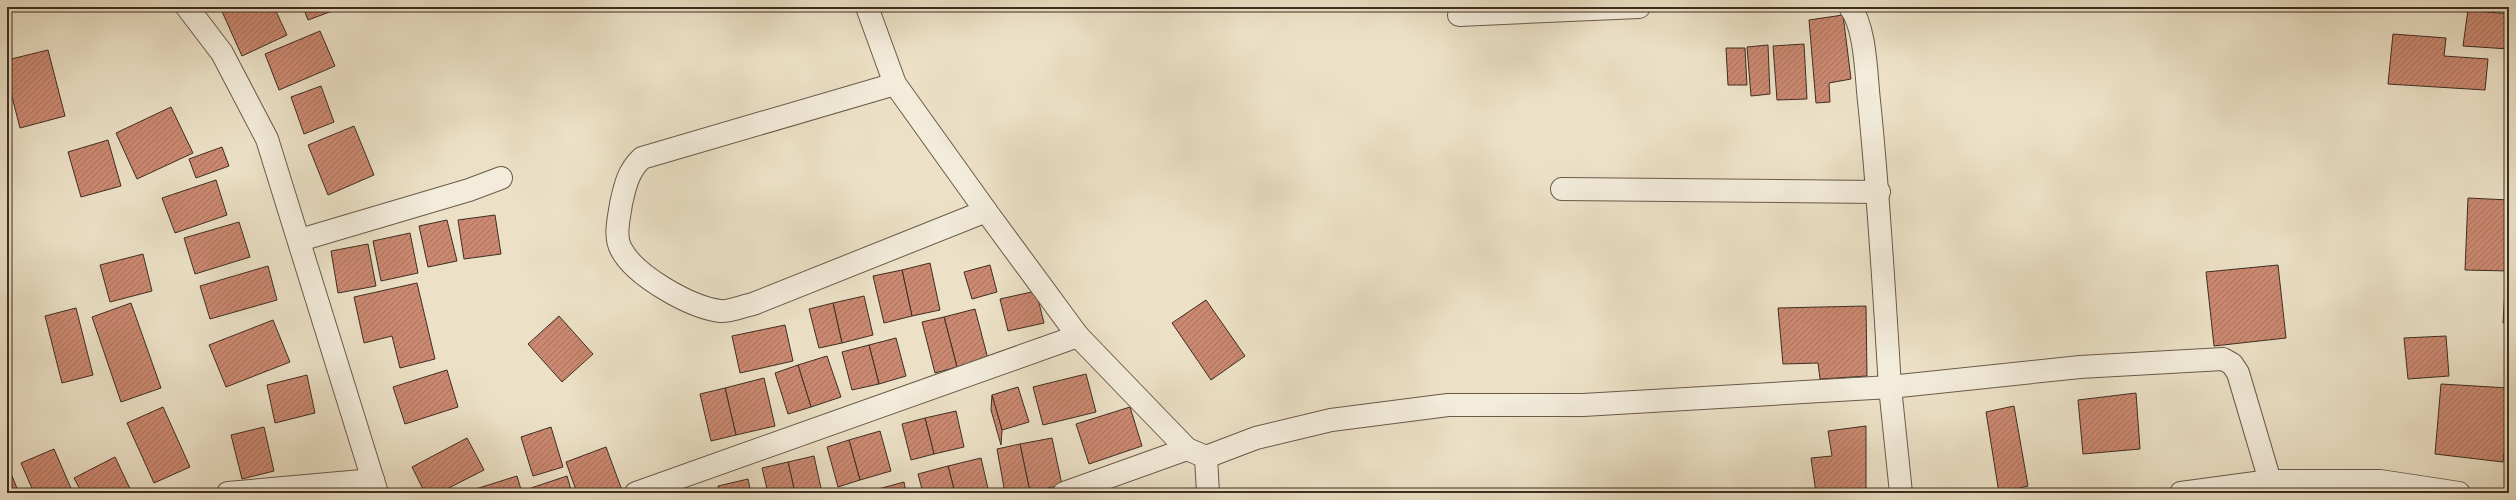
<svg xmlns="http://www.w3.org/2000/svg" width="2516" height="500" font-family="Alegreya,serif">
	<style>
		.building { fill: url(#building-hatch); stroke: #3e2d21 }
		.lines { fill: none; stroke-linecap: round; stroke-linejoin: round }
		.minor-casing { stroke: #6a5a4a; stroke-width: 24 }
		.minor { stroke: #f3ecdb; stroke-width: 22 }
	</style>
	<defs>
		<pattern id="building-hatch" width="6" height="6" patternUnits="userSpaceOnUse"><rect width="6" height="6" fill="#cb8971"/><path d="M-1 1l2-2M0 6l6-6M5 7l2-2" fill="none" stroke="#a6705c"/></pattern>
	</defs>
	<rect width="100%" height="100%" fill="#ece1c7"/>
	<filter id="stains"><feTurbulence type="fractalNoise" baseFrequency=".005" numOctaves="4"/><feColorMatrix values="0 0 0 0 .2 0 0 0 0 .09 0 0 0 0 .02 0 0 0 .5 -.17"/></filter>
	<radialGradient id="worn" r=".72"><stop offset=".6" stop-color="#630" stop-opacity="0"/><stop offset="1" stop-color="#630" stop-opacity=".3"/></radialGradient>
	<g class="building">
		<path d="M220 7H274L287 35 242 56Z"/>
		<path d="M303 7H343L308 20Z"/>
		<path d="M2468 10 2509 14V49L2463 46Z"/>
		<path d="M1843 15 1851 79 1829 83 1830 102 1816 103 1809 20Z"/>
		<path d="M320 31 335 66 279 90 265 54Z"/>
		<path d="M2393 34 2446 38 2444 56 2488 59 2485 90 2388 84Z"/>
		<path d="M1804 44 1807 99 1777 100 1773 46Z"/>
		<path d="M1768 45 1770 94 1751 96 1747 47Z"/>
		<path d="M1726 48H1745L1747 85H1728Z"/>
		<path d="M48 50 65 116 20 128 7 77V60Z"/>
		<path d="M321 86 334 122 304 134 291 97Z"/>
		<path d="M171 107 193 153 137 179 116 133Z"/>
		<path d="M354 126 374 175 328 195 308 145Z"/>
		<path d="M108 140 121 186 81 197 68 152Z"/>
		<path d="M222 147 229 166 196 178 189 159Z"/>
		<path d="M216 180 227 215 175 233 162 198Z"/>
		<path d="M2468 198 2509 200V271L2465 270Z"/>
		<path d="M495 215 501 254 464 259 458 220Z"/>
		<path d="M447 220 457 261 428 267 419 226Z"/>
		<path d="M239 222 250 257 195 274 184 238Z"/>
		<path d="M410 233 418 273 381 281 373 241Z"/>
		<path d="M368 244 376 286 338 293 331 251Z"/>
		<path d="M143 254 152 291 110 302 100 265Z"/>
		<path d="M930 263 940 310 912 316 902 270Z"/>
		<path d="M990 265 997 292 972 299 964 272Z"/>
		<path d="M2278 265 2286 338 2214 346 2206 272Z"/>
		<path d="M268 266 277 300 210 319 200 286Z"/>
		<path d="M902 270 912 316 884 323 873 276Z"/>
		<path d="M417 283 435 359 400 368 392 336 364 343 354 297Z"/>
		<path d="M2505 289H2509V323H2503Z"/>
		<path d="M1036 291 1044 323 1008 331 1000 299Z"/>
		<path d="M864 296 873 335 842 343 833 303Z"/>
		<path d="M1206 300 1245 356 1211 380 1172 323Z"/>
		<path d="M131 303 161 388 121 402 92 317Z"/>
		<path d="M833 303 842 343 819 348 809 309Z"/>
		<path d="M1866 306 1867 376 1820 379 1818 363 1783 364 1778 308Z"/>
		<path d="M76 308 93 375 62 383 45 316Z"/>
		<path d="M975 309 988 359 957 367 944 317Z"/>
		<path d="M559 316 593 354 562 382 528 344Z"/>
		<path d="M944 317 957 367 935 373 922 322Z"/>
		<path d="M273 320 290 362 226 387 209 345Z"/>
		<path d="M785 325 793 361 740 373 732 336Z"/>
		<path d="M2446 336 2449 376 2408 379 2404 338Z"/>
		<path d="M896 338 906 376 879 384 869 345Z"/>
		<path d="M869 345 879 384 852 390 842 352Z"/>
		<path d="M827 356 841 397 811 407 798 365Z"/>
		<path d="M798 365 811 407 788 414 775 373Z"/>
		<path d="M447 370 458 407 405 424 393 387Z"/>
		<path d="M1086 374 1096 412 1043 425 1033 387Z"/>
		<path d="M307 375 315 413 275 423 267 385Z"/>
		<path d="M764 378 775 426 736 435 725 388Z"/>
		<path d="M2441 384 2509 388V412L2503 462 2435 454Z"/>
		<path d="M1018 387 1029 422 1002 430 992 395Z"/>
		<path d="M725 388 736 435 711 441 700 394Z"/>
		<path d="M2136 393 2140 449 2083 454 2078 400Z"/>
		<path d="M992 395 1002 430 1001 445 991 410Z"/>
		<path d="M2014 406 2028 486 1999 493 1986 412Z"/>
		<path d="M163 407 190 467 154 483 127 423Z"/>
		<path d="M1130 407 1142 446 1089 464 1076 424Z"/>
		<path d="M956 411 964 447 934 454 925 418Z"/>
		<path d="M925 418 934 454 911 460 902 424Z"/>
		<path d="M1866 426V493H1816L1811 458 1832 456 1828 431Z"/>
		<path d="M264 427 274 471 242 479 231 435Z"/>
		<path d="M551 427 563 467 533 476 521 437Z"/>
		<path d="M880 431 891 471 860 480 849 440Z"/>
		<path d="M467 438 484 470 439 493H425L412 467Z"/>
		<path d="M1052 438 1062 485 1030 492 1020 444Z"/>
		<path d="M849 440 860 480 838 487 827 447Z"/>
		<path d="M1020 444 1030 492 1005 493 997 449Z"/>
		<path d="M606 447 623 493H577L566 462Z"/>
		<path d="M54 449 73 493H34L21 463Z"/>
		<path d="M814 456 822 493H795L788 462Z"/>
		<path d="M115 457 132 493H82L74 478Z"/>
		<path d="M981 458 989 493H955L948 466Z"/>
		<path d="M788 462 795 493H768L762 468Z"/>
		<path d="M7 464 19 493H7Z"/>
		<path d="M948 466 955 493H923L918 474Z"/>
		<path d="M517 476 522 493H466V492Z"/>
		<path d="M567 476 572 493H532L531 488Z"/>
		<path d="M748 479 751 493H720L718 486Z"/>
		<path d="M904 482 906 493H871V491Z"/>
	</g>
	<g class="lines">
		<g class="minor-casing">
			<g id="minor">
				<path d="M187 7 222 53 267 139 377 493"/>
				<path d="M867 7 895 84 986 211"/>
				<path d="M1850 7C1866 28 1866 75 1869 101 1879 196 1884 292 1890 387L2080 367 2223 359 2232 364 2238 373 2270 481"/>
				<path d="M1459 15 1639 7"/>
				<path d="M895 84 642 158C628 171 625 186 621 204 619 218 614 236 621 249 635 276 690 307 720 311 729 312 743 306 753 304L986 211 1078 336 1187 449 1206 457"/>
				<path d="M1562 189 1879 192"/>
				<path d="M300 240 469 190 501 178"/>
				<path d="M228 493 373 480"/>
				<path d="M636 493 1078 336"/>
				<path d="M1064 493 1187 449"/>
				<path d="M1208 493 1206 457 1256 438 1331 420 1448 405H1583L1890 387 1901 493"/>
				<path d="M2181 493 2270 481H2380L2459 493"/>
			</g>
		</g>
		<use href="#minor" class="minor"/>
	</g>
	<rect width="2516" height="500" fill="none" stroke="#ece1c7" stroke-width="24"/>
	<rect x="8" y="8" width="2500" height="484" fill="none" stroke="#3e2d21" stroke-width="2"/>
	<rect x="12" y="12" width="2492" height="476" fill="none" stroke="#3e2d21"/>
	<rect width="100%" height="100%" filter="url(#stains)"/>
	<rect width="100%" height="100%" fill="url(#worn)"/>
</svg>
